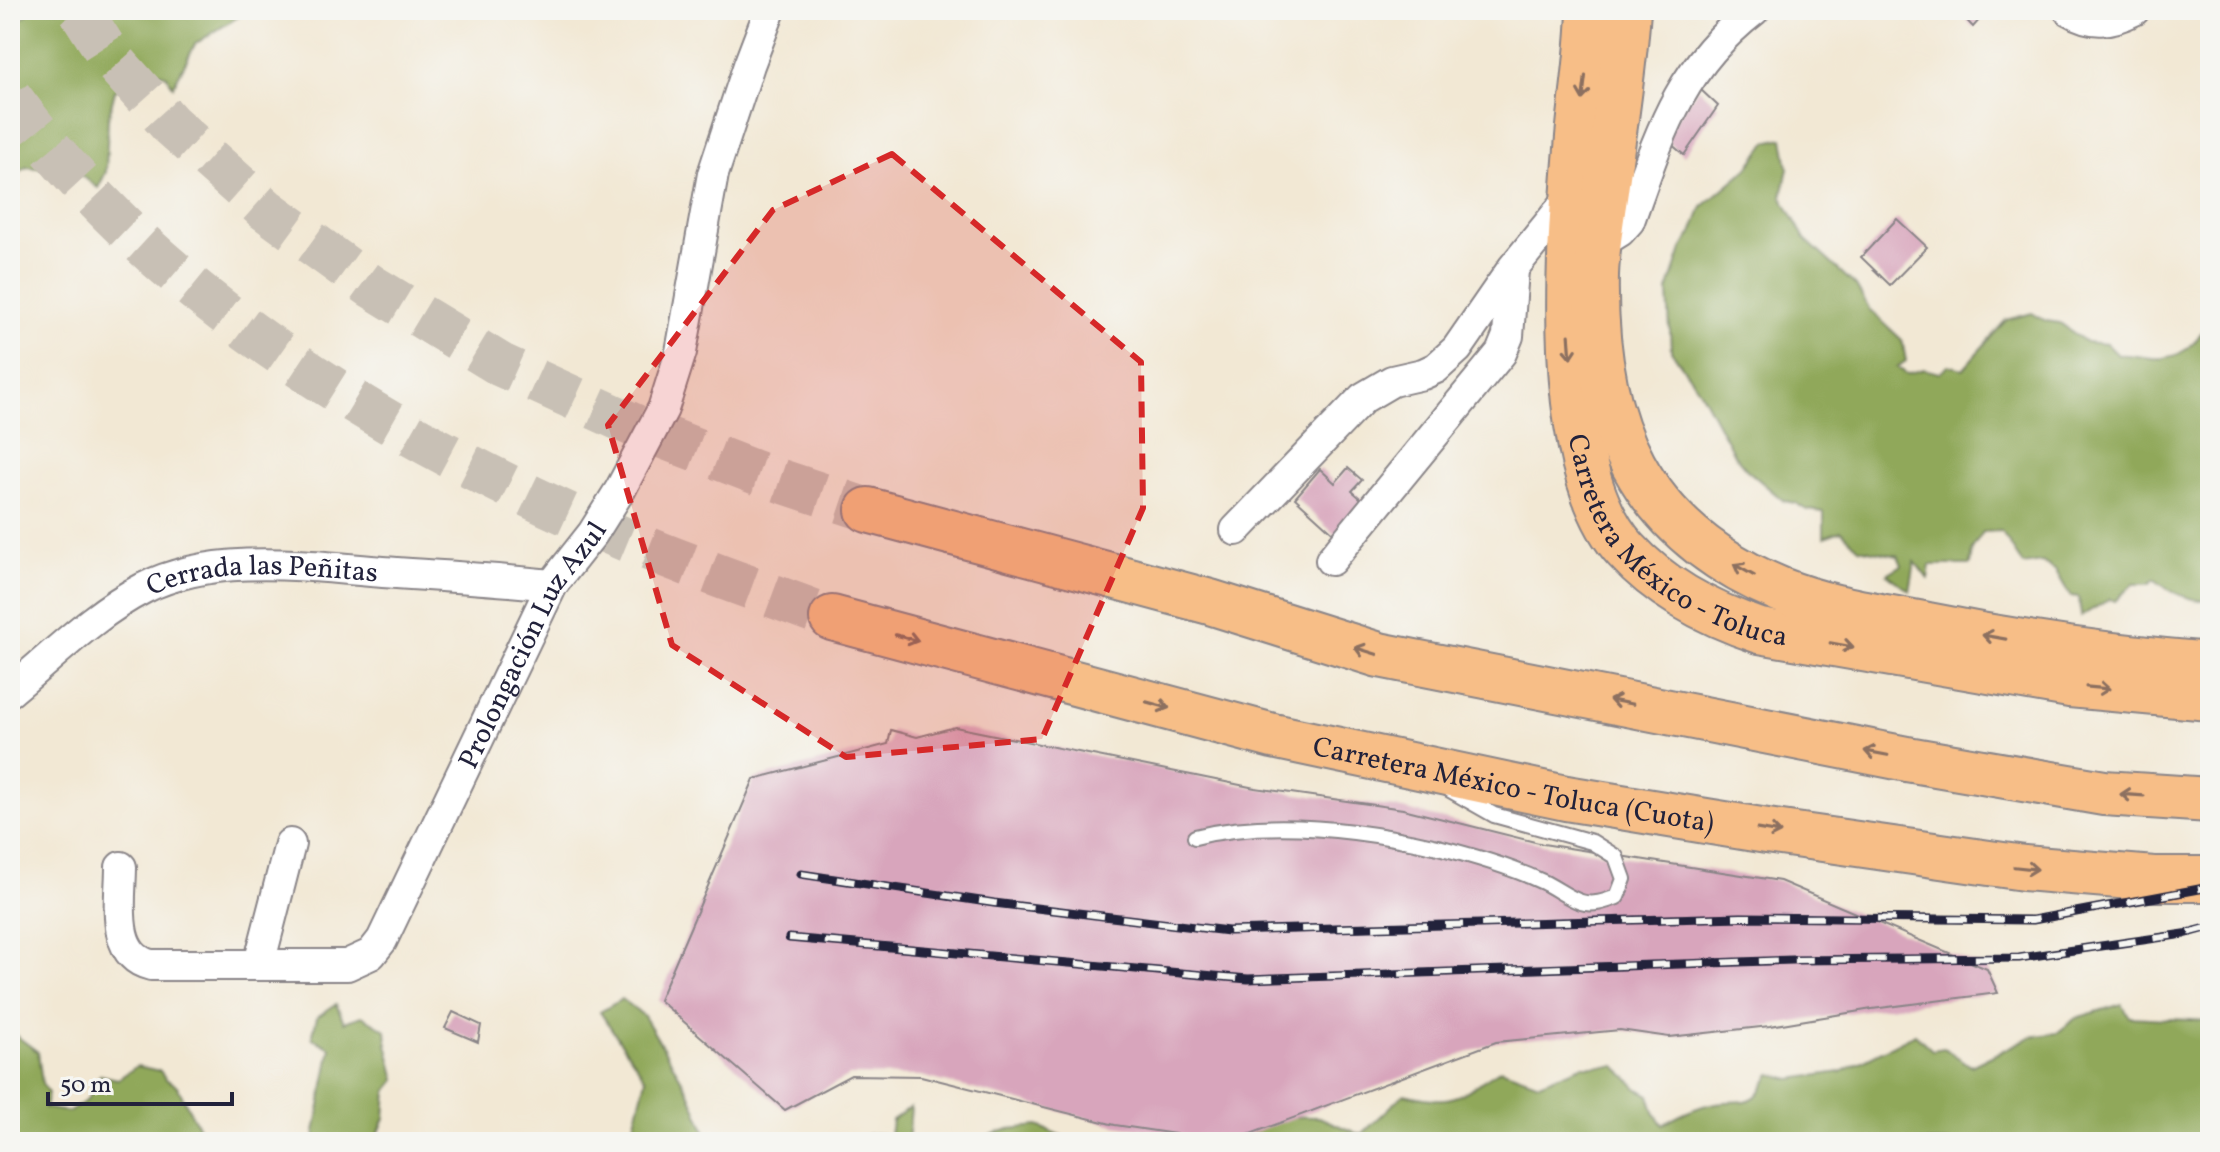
<svg xmlns="http://www.w3.org/2000/svg" width="2220" height="1152" font-family="Vollkorn,serif">
	<style>
		.forest { fill: #90a85a; stroke: #59654a; stroke-width: 2 }
		.building { fill: #d8a5bc }
		.lines { fill: none; stroke-linecap: round; stroke-linejoin: round }
		.highway-tunnel { stroke: #c8c0b5; stroke-width: 44; stroke-dasharray: 44 22; stroke-linecap: butt }
		.lane-casing { stroke: #8a8588; stroke-width: 18 }
		.street-casing { stroke: #8a8588; stroke-width: 34 }
		.primary-casing { stroke: #8a8588; stroke-width: 48 }
		.highway-casing { stroke: #8a8588; stroke-width: 48 }
		.lane { stroke: #fff; stroke-width: 14 }
		.street { stroke: #fff; stroke-width: 30 }
		.primary { stroke: #f7be87; stroke-width: 44 }
		.highway { stroke: #f7be87; stroke-width: 44 }
		.rail-casing { stroke: #22223b; stroke-width: 9 }
		.rail { stroke: #f6f6f2; stroke-width: 6; stroke-dasharray: 18; stroke-linecap: butt }
		.oneway { stroke: #8c7061 }
		.marked { fill: #d62828; fill-opacity: 0.2; stroke: #d62828; stroke-width: 6; stroke-dasharray: 16 10; stroke-linejoin: round }
		.labels { text-anchor: middle; stroke-width: 6; stroke-linejoin: round; paint-order: stroke }
		.street-label { font-size: 28px; fill: #22223b; stroke: #f6f6f2 }
	</style>
	<rect width="100%" height="100%" fill="#f6f6f2"/>
	<filter id="ink" filterUnits="userSpaceOnUse"><feTurbulence type="fractalNoise" baseFrequency=".0125" numOctaves="2"/><feDisplacementMap in="SourceGraphic" scale="16" xChannelSelector="R" yChannelSelector="G"/><feConvolveMatrix kernelMatrix="1 2 1 2 8 2 1 2 1" color-interpolation-filters="sRGB"/></filter>
	<filter id="wash" filterUnits="userSpaceOnUse"><feTurbulence type="fractalNoise" baseFrequency=".006" numOctaves="4" result="noise"/><feDisplacementMap in="SourceGraphic" scale="32" xChannelSelector="R" yChannelSelector="G"/><feGaussianBlur stdDeviation="1.8" result="paint"/><feColorMatrix in="noise" values="0 0 0 0 0 0 0 0 0 0 0 0 0 0 0 0 0 1.4 0 .05"/><feComposite in="paint" operator="in"/></filter>
	<g filter="url(#wash)">
		<rect width="100%" height="100%" fill="#f2e8d4"/>
		<g class="forest">
			<path d="M32 10H249L195 44 173 86 165 74 150 70 115 91 108 119 106 172 98 188 77 172 27 167 10 178V12L21 19Z"/>
			<path d="M1783 138 1788 168 1782 197 1805 239 1856 286 1869 309 1902 340 1906 361 1897 367 1907 374 1924 369 1939 373 1948 365 1963 369 2006 320 2032 313 2046 321 2060 323 2086 342 2107 344 2118 355C2133 353 2148 360 2163 358 2189 355 2200 337 2210 317V601C2187 600 2171 593 2154 579L2149 584H2133L2115 601 2110 599 2081 616 2079 597 2070 596 2056 571 2042 562 2023 565 2001 531 1983 532 1972 549 1970 565H1930L1928 579 1915 562 1910 591 1887 574 1902 565 1898 556 1859 548 1841 531 1824 537V512L1807 510 1795 503 1784 501 1746 469 1735 456 1700 391 1671 351 1668 291 1682 249 1692 233 1702 207 1748 168 1767 142Z"/>
			<path d="M622 999 644 1016 688 1090 710 1142H633L631 1137 646 1079 600 1012Z"/>
			<path d="M336 1004 344 1022 362 1016 386 1030 387 1044 396 1080 387 1091 385 1118 375 1142H317L315 1132 331 1048 312 1038 317 1017Z"/>
			<path d="M2122 1004 2129 1017 2210 1021V1142H1227L1234 1129 1255 1116 1319 1117 1361 1135 1404 1094C1458 1107 1457 1096 1501 1069L1539 1083 1582 1066H1616L1638 1089 1649 1095 1654 1112 1663 1125C1676 1116 1699 1106 1715 1103 1750 1098 1751 1110 1771 1074L1791 1079 1841 1072 1915 1034 1932 1050 1944 1048 1971 1066 2030 1037 2057 1033 2076 1018Z"/>
			<path d="M10 1031 38 1052 42 1083 48 1093 45 1108 69 1112 87 1100 100 1075 118 1079 137 1066 160 1071 166 1079 177 1086 200 1130 248 1142H10Z"/>
			<path d="M911 1107 908 1142H851C866 1133 873 1132 890 1136L892 1120Z"/>
			<path d="M1038 1126 1076 1142H969L1009 1129Z"/>
		</g>
		<g id="blocks">
			<g class="building">
				<path d="M1957 10H1988L1973 27Z"/>
				<path d="M1699 88 1718 106 1684 155 1663 137Z"/>
				<path d="M1897 219 1927 247 1890 285 1861 257Z"/>
				<path d="M1348 468 1362 480 1352 491 1367 504 1338 537 1295 498 1320 469 1335 483Z"/>
				<path d="M955 727 1255 788 1403 809 1543 844 1780 881 1987 969 1998 993 1872 1009 1770 1026 1669 1037 1620 1030 1496 1042 1229 1142 1115 1125 921 1076 851 1075 785 1110 659 1000 754 779 888 744 891 730 917 737Z"/>
				<path d="M453 1012 481 1025 478 1042 445 1028Z"/>
			</g>
		</g>
	</g>
	<g filter="url(#ink)">
		<use href="#blocks" fill-opacity="0" stroke="#8a8588" stroke-width="2"/>
		<g class="lines">
			<g class="highway-tunnel">
				<path d="M80 10 110 57 170 124 265 209 371 286 501 365 640 428 757 473 868 510"/>
				<path d="M10 97C153 292 366 423 583 521 664 558 749 586 832 618"/>
			</g>
			<g class="lane-casing">
				<path id="lane" d="M1195 837C1271 818 1362 830 1438 847 1474 856 1509 866 1543 882 1556 888 1568 898 1581 902 1593 906 1606 901 1617 897L1624 879 1616 857 1592 842 1494 815 1450 790"/>
			</g>
			<g class="street-casing">
				<g id="street">
					<path d="M2069 10C2092 24 2110 22 2134 10"/>
					<path d="M1599 244 1620 231 1629 221C1660 134 1678 69 1754 10"/>
					<path d="M1236 530 1363 398 1392 381 1423 374 1436 368 1457 349 1513 268 1574 193"/>
					<path d="M1331 560 1501 353 1508 336 1513 270"/>
					<path id="s1" d="M10 691C53 656 93 614 144 588 216 552 306 566 383 572 440 576 496 579 552 585"/>
					<path id="s2" d="M121 867C121 899 110 956 151 965H347L371 954 382 940 552 585 593 533 620 490 663 409 681 352 713 174 749 65 770 10"/>
					<path d="M259 964 290 844"/>
				</g>
			</g>
			<g class="primary-casing">
				<g id="primary">
					<path id="s3" d="M1590 10C1589 53 1582 94 1578 137 1569 243 1550 468 1626 550 1662 590 1709 614 1760 631L2070 685 2210 698"/>
					<path d="M1628 10C1624 71 1614 130 1606 190 1602 218 1597 246 1596 275 1593 422 1638 531 1781 590 1828 609 1879 615 1928 625 2022 644 2115 657 2210 665"/>
				</g>
			</g>
			<g class="highway-casing">
				<g id="highway">
					<path d="M868 510 1210 602 1379 655 1907 759 2104 793 2210 800"/>
					<path id="s4" d="M832 618 1273 736 1566 798 1767 831 2024 868 2154 879H2210"/>
				</g>
			</g>
			<use href="#lane" class="lane"/>
			<use href="#street" class="street"/>
			<use href="#primary" class="primary"/>
			<use href="#highway" class="highway"/>
			<g class="rail-casing">
				<g id="rail">
					<path d="M801 874 994 903 1228 931 1741 917 2033 920 2210 887"/>
					<path d="M789 938 1248 979 1793 960 2019 958 2184 934 2210 927"/>
				</g>
			</g>
			<use href="#rail" class="rail"/>
		</g>
		<defs><path id="oneway-shaft" d="M-6 0H5M1.5-3L5.5 0L1.5 3" fill="none" stroke-width="1.6" stroke-linecap="round" stroke-linejoin="round" transform="scale(2)"/></defs>
		<g class="oneway">
			<use href="#oneway-shaft" transform="translate(1584 88) rotate(97)"/>
			<use href="#oneway-shaft" transform="translate(1570 347) rotate(86)"/>
			<use href="#oneway-shaft" transform="translate(1744 570) rotate(-151)"/>
			<use href="#oneway-shaft" transform="translate(1994 637) rotate(-170)"/>
			<use href="#oneway-shaft" transform="translate(907 638) rotate(15)"/>
			<use href="#oneway-shaft" transform="translate(1842 645) rotate(10)"/>
			<use href="#oneway-shaft" transform="translate(1366 651) rotate(-163)"/>
			<use href="#oneway-shaft" transform="translate(2098 688) rotate(5)"/>
			<use href="#oneway-shaft" transform="translate(1621 702) rotate(-169)"/>
			<use href="#oneway-shaft" transform="translate(1158 705) rotate(15)"/>
			<use href="#oneway-shaft" transform="translate(1876 753) rotate(-169)"/>
			<use href="#oneway-shaft" transform="translate(2132 795) rotate(-176)"/>
			<use href="#oneway-shaft" transform="translate(1769 831) rotate(9)"/>
			<use href="#oneway-shaft" transform="translate(2026 868) rotate(6)"/>
		</g>
	</g>
	<path class="marked" d="M892 154 1141 362 1143 508 1042 739 846 757 672 645 608 425 773 210Z"/>
	<g class="labels">
		<g class="street-label">
			<text dy="10" stroke="none"><textPath href="#s3" startOffset="582">Carretera México - Toluca</textPath></text>
			<text dy="10" stroke="none"><textPath href="#s1" startOffset="290">Cerrada las Peñitas</textPath></text>
			<text dy="10" stroke="none"><textPath href="#s2" startOffset="684">Prolongación Luz Azul</textPath></text>
			<text dy="10" stroke="none"><textPath href="#s4" startOffset="702">Carretera México - Toluca (Cuota)</textPath></text>
		</g>
	</g>
	<rect width="2220" height="1152" fill="none" stroke="#f6f6f2" stroke-width="40"/>
	<path d="M48 1092v12h184v-12" fill="none" stroke="#22223b" stroke-width="4"/>
	<text x="60" y="1092" font-size="24" fill="#22223b" stroke="#f6f6f2" stroke-width="6" paint-order="stroke">50 m</text>
</svg>
